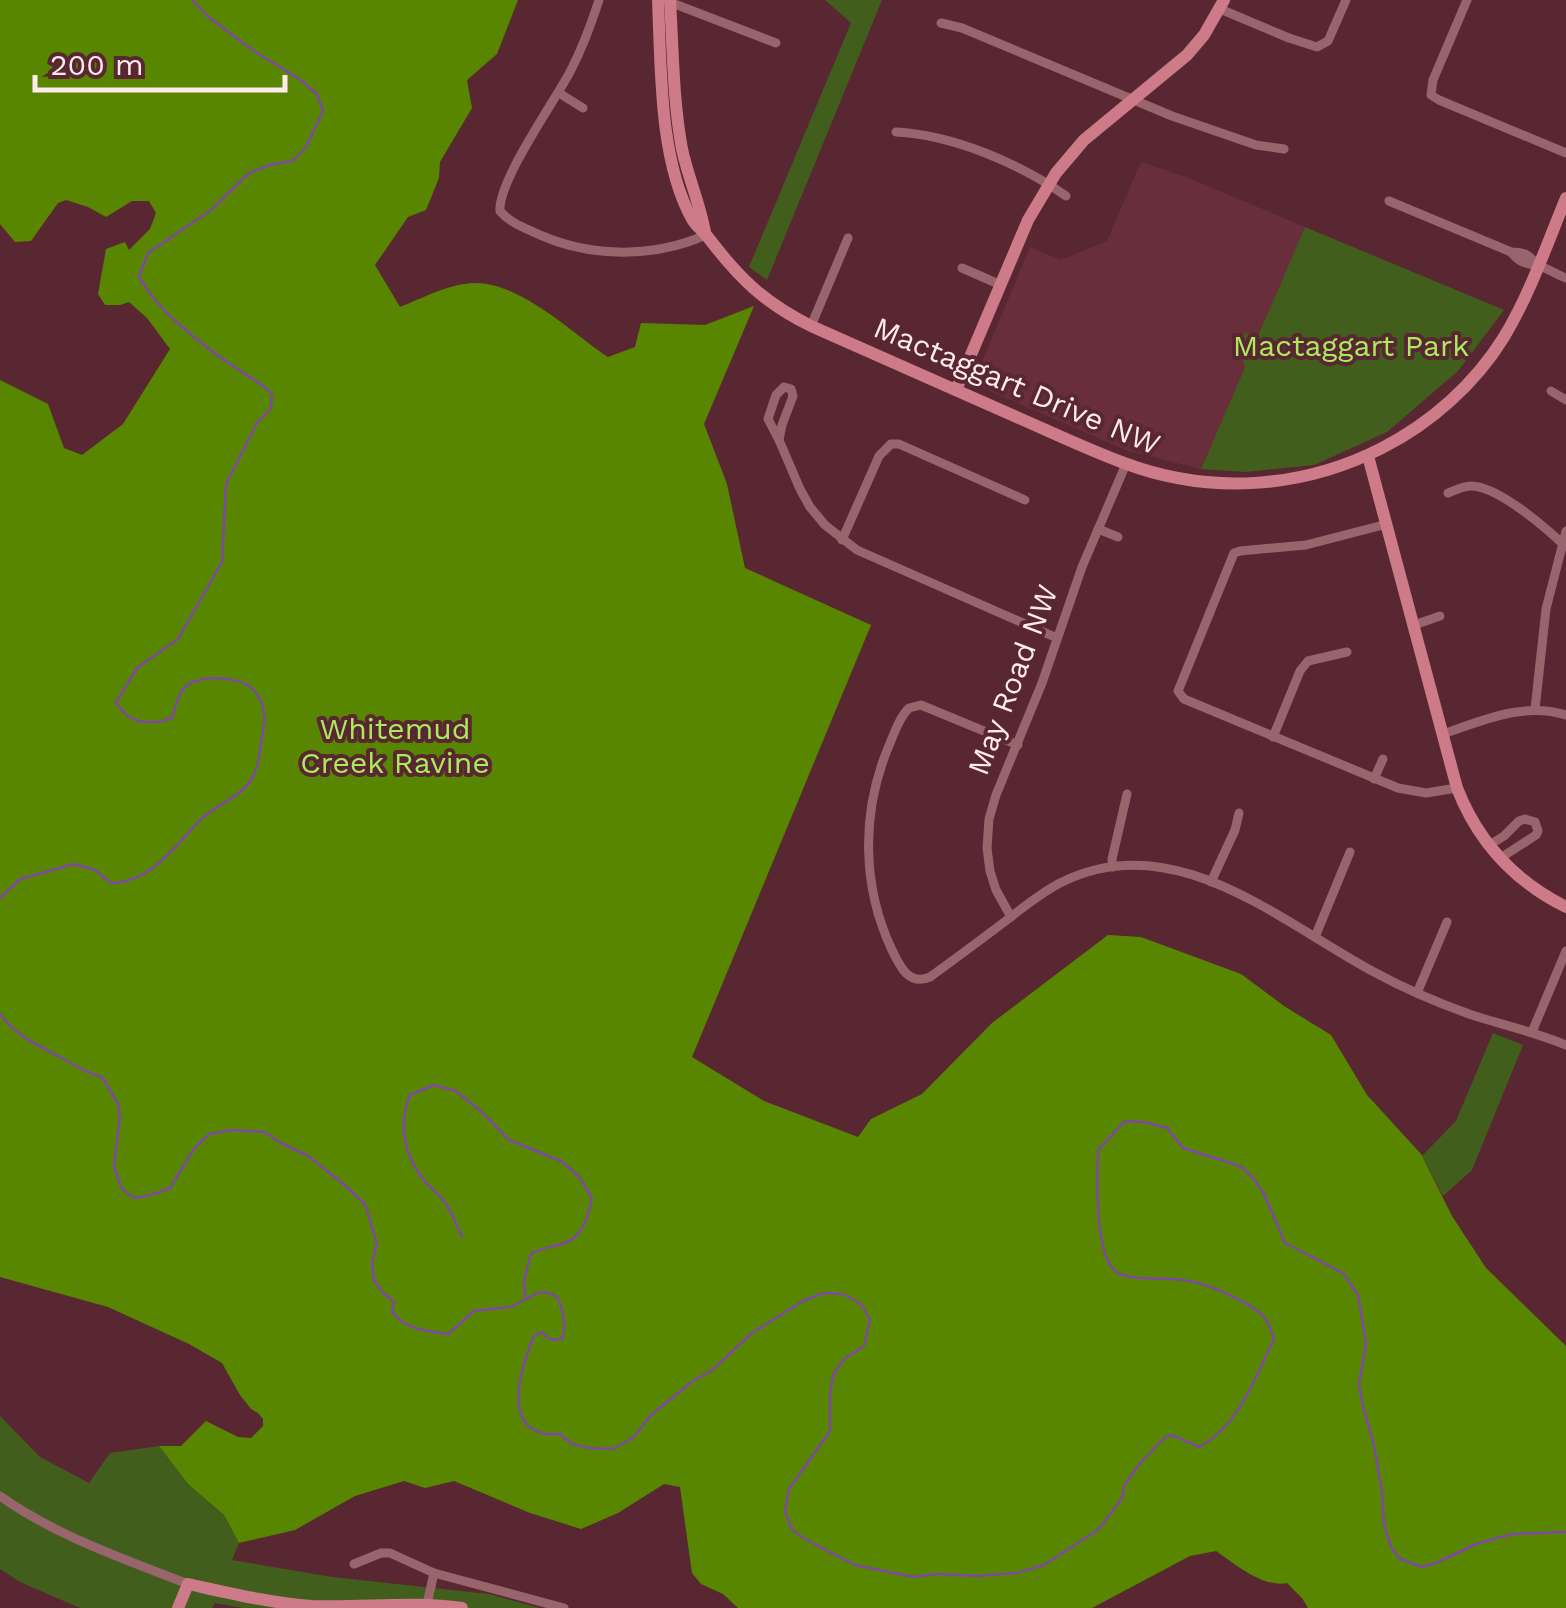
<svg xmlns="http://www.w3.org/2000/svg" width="1566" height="1608" font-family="'Work Sans',sans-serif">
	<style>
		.built { fill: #682f3b }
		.green { fill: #425e1d }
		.forest { fill: #588600 }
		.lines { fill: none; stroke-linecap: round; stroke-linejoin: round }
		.stream { stroke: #8048a6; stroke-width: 2.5 }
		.street { stroke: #99656c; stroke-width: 9 }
		.secondary { stroke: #cd7b88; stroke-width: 12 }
		.labels { text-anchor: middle; stroke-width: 8; stroke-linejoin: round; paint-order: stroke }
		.park-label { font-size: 30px; fill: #acea5d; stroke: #592731 }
		.street-label { font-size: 30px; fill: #ffebed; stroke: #592731 }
	</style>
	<rect width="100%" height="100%" fill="#592731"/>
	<path class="built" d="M1141 162 1191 179 1305 227 1201 469 1128 451 976 385 974 381 1030 247 1061 260 1107 241Z"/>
	<g class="green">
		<path d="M825 0H882L767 280 749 267 851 23Z"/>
		<path d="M1305 227 1504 310 1458 371 1387 432 1314 465 1246 472 1201 469 1245 367 1235 338 1248 333 1258 336Z"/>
		<path d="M1493 1033 1523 1045 1472 1170 1443 1196 1422 1156 1456 1121Z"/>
		<path d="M0 1416 40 1457 89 1483 110 1453 159 1446 188 1484 224 1515 239 1543 232 1560 332 1577 489 1594 540 1608H243L215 1603 212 1608H80L20 1582 0 1569Z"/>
	</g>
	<path class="forest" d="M0 0H518L497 54 467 80 472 108 440 162 439 178 426 210 408 217 375 265 400 307C423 298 448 284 474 283 520 282 571 332 608 357L635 347 641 323 705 325 754 306 704 424 727 484 745 568 871 625 692 1057 764 1101 858 1137 871 1119 922 1094 992 1023 1108 935 1141 937 1241 974 1284 1006 1331 1035 1367 1095 1421 1154 1452 1216 1486 1268 1566 1346V1608H1308L1302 1598 1287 1583C1263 1588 1235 1564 1216 1551L1190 1556 1092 1608H738L723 1594 701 1584 692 1573 680 1487 664 1484 618 1513 581 1529 530 1513 454 1481 425 1488 404 1481 355 1496 295 1530 239 1543 224 1515 188 1484 159 1446H181L206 1421 238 1437 251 1438 263 1426V1419L258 1413 251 1409 240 1395 222 1363 189 1344 108 1307 0 1277V380L48 404 64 448 82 455 123 424 170 349 147 318 129 302 120 305H105L98 294 106 249 125 242 129 250 150 229 156 213 149 201H132L106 217 88 207 66 200 58 203 31 241 15 242 0 224Z"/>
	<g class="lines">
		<g class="stream">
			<path d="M0 898 20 879 74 864 95 870 111 883C149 882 173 850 197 823 212 806 239 799 251 780 258 769 260 755 261 743 263 730 267 717 262 704 261 699 254 689 249 686 236 677 202 675 189 684 178 692 176 705 172 718 150 726 128 724 116 702L138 667 178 639 222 562 226 484 257 423 271 408 272 394C260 381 247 376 233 366 202 345 155 309 139 276L148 253 211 210 249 173 270 165 294 160 306 147 323 111 317 94 302 81 251 49 206 15 192 0"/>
			<path d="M0 1014C16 1036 42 1048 66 1060 78 1067 88 1074 102 1077L118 1104 120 1117 114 1166 121 1188 134 1198 151 1195 170 1188 194 1149 209 1134 231 1130 265 1132 279 1142 308 1156 341 1182 365 1204 377 1244 372 1262 374 1280 383 1293 394 1302 392 1312C406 1330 427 1331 448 1334L474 1311 511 1307 539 1292 549 1293 557 1297C564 1311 567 1324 562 1339 552 1341 548 1339 542 1332L534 1336C520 1370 498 1439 560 1434L572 1444 590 1448 613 1449 634 1437 651 1415 693 1381 711 1371 752 1333 801 1302 823 1293 843 1294 861 1304 870 1320 864 1346 844 1359 833 1375 830 1396V1431L789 1489 785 1511 792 1530 810 1542 855 1565 913 1577 936 1574 977 1576 1016 1573 1044 1565 1099 1529 1122 1498 1125 1484 1141 1462 1165 1437 1172 1435 1199 1447C1239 1425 1255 1378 1274 1339 1271 1330 1268 1319 1260 1313 1246 1301 1208 1284 1190 1281 1170 1276 1129 1283 1114 1270 1095 1251 1097 1176 1098 1150L1125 1121 1144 1122 1167 1128 1183 1148 1240 1166 1254 1179 1264 1194 1285 1243 1343 1273 1358 1295 1366 1343 1359 1384 1362 1403 1374 1445 1382 1492 1384 1525 1391 1547 1400 1559 1422 1567 1436 1563 1476 1544 1497 1538 1514 1534 1566 1532"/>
			<path d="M462 1237C457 1225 452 1212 444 1201 439 1195 433 1190 427 1184 405 1159 397 1127 410 1095L433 1085 456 1091 483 1113 509 1140 563 1162 580 1178 592 1198C588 1217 583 1238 562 1244 549 1248 543 1247 531 1254L524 1280 525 1297"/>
		</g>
		<g class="street">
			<path d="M599 0C591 25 582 49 570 72 554 102 498 181 500 211 510 223 525 228 540 235 593 258 653 258 706 235"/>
			<path d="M1467 0 1433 80 1431 95 1439 100 1566 153"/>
			<path d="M667 1 776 43"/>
			<path d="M1220 9 1289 38 1317 47 1328 41 1346 0"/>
			<path d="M941 23 962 28 1172 116 1256 145 1284 149"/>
			<path d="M559 93 583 108"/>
			<path d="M896 132C953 135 1019 163 1066 196"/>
			<path d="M1389 201 1511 252C1525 252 1530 255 1538 266"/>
			<path d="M1511 252C1521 265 1528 263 1542 267 1550 270 1558 275 1566 278"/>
			<path d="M962 268 1001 285"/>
			<path d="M811 326 848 238"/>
			<path d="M1551 391 1566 400"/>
			<path d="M779 440 768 419 776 395 784 387 791 389 793 396 782 425 779 440 800 489 810 507 825 525 857 550 1057 638"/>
			<path d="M1448 493C1455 490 1464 486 1471 486 1498 486 1546 528 1565 546"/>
			<path d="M1387 524 1306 545 1240 551 1234 553 1178 691 1184 699 1398 788 1426 793 1457 788"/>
			<path d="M1098 529 1118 537"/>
			<path d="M842 540 879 456 891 444H899L1025 500"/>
			<path d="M1414 625 1440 616"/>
			<path d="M1535 709 1546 609 1566 531"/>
			<path d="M1443 734C1484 720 1523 702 1566 715"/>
			<path d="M1273 737 1300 671 1308 661 1347 652"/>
			<path d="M1018 745 921 705 909 708C899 718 894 734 888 748 861 813 862 887 892 950 900 967 909 986 930 977 955 959 979 941 1003 923 1021 909 1039 894 1060 883 1173 825 1279 921 1374 972 1405 989 1438 1003 1472 1015 1503 1025 1535 1032 1566 1045"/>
			<path d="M1374 779 1383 759"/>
			<path d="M1488 846 1504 836 1519 821 1525 819 1535 822 1538 831 1536 835 1499 859"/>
			<path d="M1113 867 1112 859 1127 794"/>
			<path d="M1211 882 1235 830 1239 813"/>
			<path d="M1011 917 996 890 990 871 987 848 989 819 996 795 1042 683 1082 567 1126 464"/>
			<path d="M1315 937 1350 852"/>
			<path d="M1417 993 1447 922"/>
			<path d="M1532 1032 1566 951"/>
			<path d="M0 1496C56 1536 124 1559 188 1584"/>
			<path d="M354 1564 381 1553H390L434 1573 564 1608"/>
			<path d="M427 1604 434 1573"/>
		</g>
		<g class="secondary">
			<path d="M658 0C661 67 659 160 692 219 696 226 702 230 707 236 739 278 763 302 811 326 878 355 945 385 1012 415 1049 431 1086 449 1124 463 1209 495 1302 489 1382 448 1431 423 1475 384 1504 337 1530 294 1547 244 1566 198"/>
			<path d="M670 0C673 50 673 100 682 149 688 177 700 204 705 232"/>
			<path d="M956 390 1028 220 1056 173 1084 140 1187 55 1204 35 1224 0"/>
			<path d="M1368 456 1457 788C1478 842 1514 881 1566 907"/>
			<path d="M178 1608 188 1584C229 1593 270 1603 312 1606 362 1608 412 1601 462 1608"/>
		</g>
	</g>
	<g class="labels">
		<g class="park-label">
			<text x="1351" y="356">Mactaggart Park</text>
			<text x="395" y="739">Whitemud<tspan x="395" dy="34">Creek Ravine</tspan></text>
		</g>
		<g class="street-label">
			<text transform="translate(1017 386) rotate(23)" y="10">Mactaggart Drive NW</text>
			<text transform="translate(1013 680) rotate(-69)" y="10">May Road NW</text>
		</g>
	</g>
	<path d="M35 75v15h250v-15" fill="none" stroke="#ffebed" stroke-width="5"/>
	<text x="50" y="75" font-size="30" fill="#ffebed" stroke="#592731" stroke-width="8" paint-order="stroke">200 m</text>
</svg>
